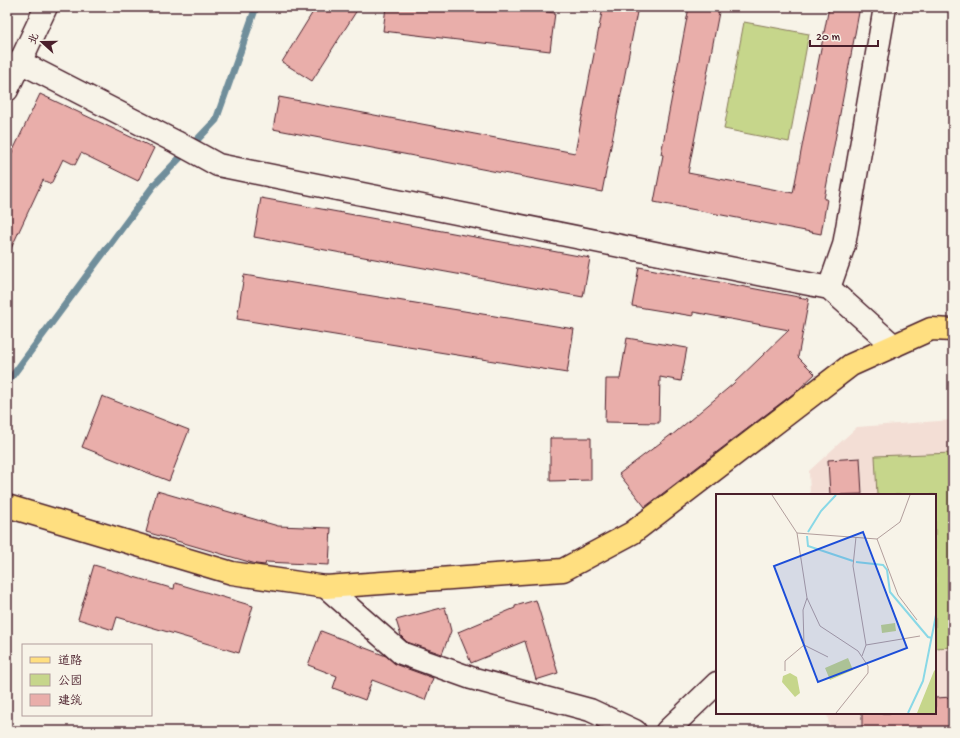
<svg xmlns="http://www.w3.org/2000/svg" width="960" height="738" font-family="'Gochi Hand','LXGW WenKai TC',sans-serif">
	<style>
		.built { fill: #f3ded5 }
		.green { fill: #c6d68b; stroke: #887a5b }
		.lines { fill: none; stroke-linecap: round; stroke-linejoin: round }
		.stream { stroke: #708e9b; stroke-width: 7 }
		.building { fill: #e9aeaa; stroke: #4a1f2b }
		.minor-casing { stroke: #4a1f2b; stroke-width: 25 }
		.major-casing { stroke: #4a1f2b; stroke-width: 25 }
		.minor { stroke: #f7f3e8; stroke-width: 22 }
		.major { stroke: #ffdf80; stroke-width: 22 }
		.inset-river { fill: none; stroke: #89d8e6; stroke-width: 2 }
		.inset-road { fill: none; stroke: #b29e9c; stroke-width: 1 }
		.view { fill: #1d4ed8; fill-opacity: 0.15; stroke: #1d4ed8; stroke-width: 2 }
		.inset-edge { fill: none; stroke: #4a1f2b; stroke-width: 2 }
	</style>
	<rect width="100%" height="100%" fill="#f7f3e8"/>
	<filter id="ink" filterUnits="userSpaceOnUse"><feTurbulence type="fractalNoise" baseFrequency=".025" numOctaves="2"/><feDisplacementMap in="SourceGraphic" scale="8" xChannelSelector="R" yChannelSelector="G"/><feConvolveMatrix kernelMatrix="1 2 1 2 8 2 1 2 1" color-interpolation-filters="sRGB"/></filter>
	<g filter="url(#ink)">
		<path class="built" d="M953 420V731H830L827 713H935V495H810L809 471 857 427Z"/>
		<g class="green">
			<path d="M744 22 809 34 789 142 724 129Z"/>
			<path d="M953 453V647L935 648V495H877L875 456Z"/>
		</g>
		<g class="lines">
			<path class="stream" d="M7 383 154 185 216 120 256 7"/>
		</g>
		<g class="building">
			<path d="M316 7H359L312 81 282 62Z"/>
			<path d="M386 7H504L555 13 550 51 383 31Z"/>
			<path d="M603 7H638L602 192 273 129 279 97 575 153Z"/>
			<path d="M689 7H720L688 173 793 193 829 7H860L824 199H827L821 234 654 202 663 155 661 154Z"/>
			<path d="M40 94 154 148 138 181 81 153 75 165 63 159 51 184 43 180 7 257V163Z"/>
			<path d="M261 198 590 258 583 297 254 237Z"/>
			<path d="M639 267 809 299 798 357 815 374 798 390 645 507 619 474 672 434 671 436 733 384 789 330 693 312V316L632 306Z"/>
			<path d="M244 275 574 329 567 373 237 319Z"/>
			<path d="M627 338 687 348 681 381 660 377 659 423 605 422 606 379H620Z"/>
			<path d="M102 396 189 430 169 481 82 447Z"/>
			<path d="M550 438H591V480L550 481Z"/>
			<path d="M860 458 862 494 830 495 828 460Z"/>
			<path d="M157 491 278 526 331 528 329 565 266 562 265 565 256 564 146 532Z"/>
			<path d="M94 565 174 589 175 583 253 606 239 653 117 617 113 630 78 619Z"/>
			<path d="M536 600 558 673 536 680 525 641 471 663 458 632 515 608V606Z"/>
			<path d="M445 607 451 631 442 654 407 642 401 636 396 620Z"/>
			<path d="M321 631 386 656 397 665 433 678 425 700 372 680 365 700 333 688 337 676 308 665Z"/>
			<path d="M953 697V731H862V713H935V698Z"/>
		</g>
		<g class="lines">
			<g class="minor-casing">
				<g id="minor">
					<path d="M20 62 176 142 218 165 829 288 894 346"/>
					<path d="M7 90 46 7"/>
					<path d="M829 288 844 245 885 7"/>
					<path d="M326 587 401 653 471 678 590 710 635 731"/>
					<path d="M667 731 717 683"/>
				</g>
			</g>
			<g class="major-casing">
				<path id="major" d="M7 506 232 573 326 587 563 570 632 533 851 365 931 329 953 330"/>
			</g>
			<use href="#minor" class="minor"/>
			<use href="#major" class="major"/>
		</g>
	</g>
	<g transform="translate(716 494)">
		<rect width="220" height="220" fill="#f7f3e8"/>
		<path d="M179 129 180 137 166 139 165 131ZM132 164 137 176 114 186 109 174ZM220 175V219H201L218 177ZM74 179 81 183 84 199 79 203 66 188 67 182Z" fill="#c6d68b"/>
		<path class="inset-river" d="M92 38 105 17 120 1M91 42 92 52 137 67M140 68 167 71 171 76 174 98 212 143 216 144M192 219 207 187 220 121"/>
		<path class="inset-road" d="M56 1 81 39 91 104 104 132 142 157 152 172V179L120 219M81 39 161 45 184 28 194 1M140 43 137 72 150 151 146 162M161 45 182 101 201 126M88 151 112 163M150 151 204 142M69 177V167L88 151 87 116 91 104"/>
		<path class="view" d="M147 38 191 154 102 188 58 72Z"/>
		<rect width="220" height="220" class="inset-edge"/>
	</g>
	<rect width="960" height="738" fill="none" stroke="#f7f3e8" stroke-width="24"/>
	<rect x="12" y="12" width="936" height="714" fill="none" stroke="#4a1f2b" stroke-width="1.5" filter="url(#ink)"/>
	<rect x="22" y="644" width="130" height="72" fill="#f7f3e8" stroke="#b29e9c"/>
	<rect x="30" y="657" width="20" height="6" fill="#ffdf80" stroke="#b29e9c"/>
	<text x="58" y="664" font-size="12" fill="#4a1f2b">道路</text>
	<rect x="30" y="674" width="20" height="12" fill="#c6d68b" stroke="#b29e9c"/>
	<text x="58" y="684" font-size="12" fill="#4a1f2b">公园</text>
	<rect x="30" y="694" width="20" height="12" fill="#e9aeaa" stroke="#b29e9c"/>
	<text x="58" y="704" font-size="12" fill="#4a1f2b">建筑</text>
	<g transform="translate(42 42) rotate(291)" stroke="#f7f3e8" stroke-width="3" paint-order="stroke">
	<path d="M0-3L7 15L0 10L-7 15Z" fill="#4a1f2b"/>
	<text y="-6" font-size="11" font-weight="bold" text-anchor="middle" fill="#4a1f2b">北</text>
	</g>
	<path d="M810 40v6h68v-6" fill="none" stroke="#4a1f2b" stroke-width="2"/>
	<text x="816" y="40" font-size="12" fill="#4a1f2b" stroke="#f7f3e8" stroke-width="3" paint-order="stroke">20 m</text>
</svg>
